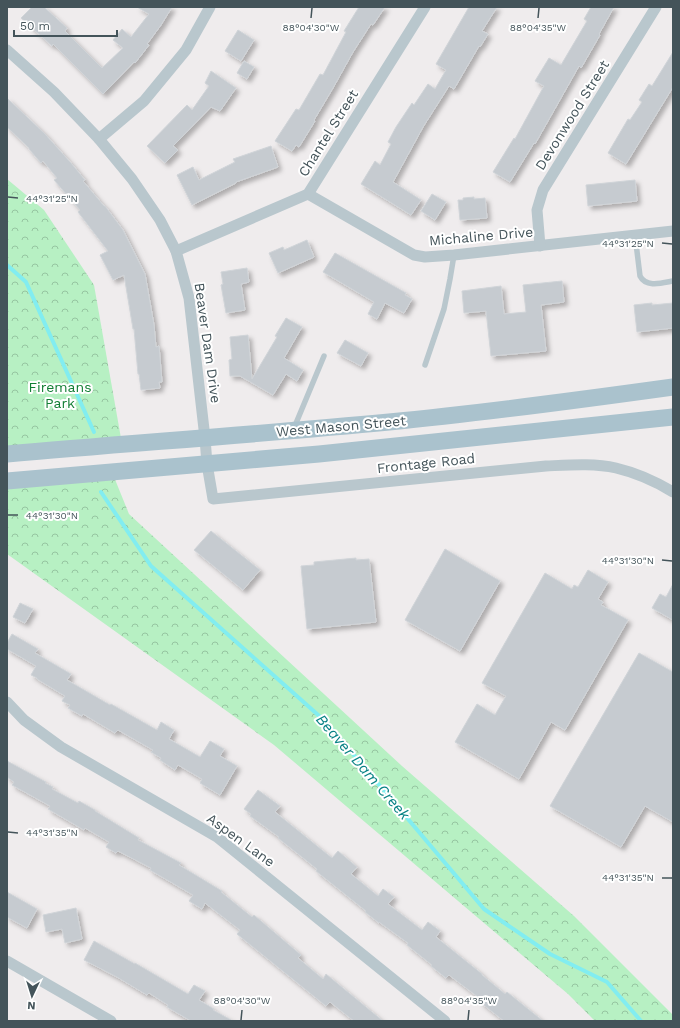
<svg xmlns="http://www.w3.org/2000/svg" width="680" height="1028" font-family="'Work Sans',sans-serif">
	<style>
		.forest { fill: url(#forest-crowns) }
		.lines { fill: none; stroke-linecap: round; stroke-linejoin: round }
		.stream { stroke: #82edf0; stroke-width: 4 }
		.building { fill: #c6cbd0; stroke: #d0d4d8; filter: url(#shadow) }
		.lane { stroke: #b9c7cd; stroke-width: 5.5 }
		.street { stroke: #b9c7cd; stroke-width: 11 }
		.primary { stroke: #aac2cd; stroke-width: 17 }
		.ticks { fill: none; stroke: #44545a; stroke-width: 1.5 }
		.labels { text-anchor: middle; stroke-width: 4; stroke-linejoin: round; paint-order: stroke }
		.street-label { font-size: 14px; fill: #44545a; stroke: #fff }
		.park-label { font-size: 14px; fill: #127e34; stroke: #fff }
		.water-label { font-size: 15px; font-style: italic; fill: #088285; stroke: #fff }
		.ticks-label { font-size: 10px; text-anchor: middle; fill: #44545a; stroke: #fff; stroke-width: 4; stroke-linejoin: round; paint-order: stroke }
	</style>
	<defs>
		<pattern id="forest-crowns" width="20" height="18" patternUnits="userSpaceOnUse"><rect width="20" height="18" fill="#b7f0c3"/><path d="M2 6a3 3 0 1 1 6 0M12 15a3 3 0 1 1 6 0" fill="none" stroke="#96c5a1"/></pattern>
		<filter id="shadow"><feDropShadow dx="3.5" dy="3.5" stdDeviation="2" flood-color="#0004"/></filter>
	</defs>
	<rect width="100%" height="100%" fill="#efeced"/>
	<g class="forest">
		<path d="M7 179 44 210 94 285 122 444 7 454Z"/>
		<path d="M112 472 129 514 402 766 574 916 673 1015V1021H595L568 994 274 745 7 554V481Z"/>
	</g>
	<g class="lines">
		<g class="stream">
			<path d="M7 265 26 282 94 432"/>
			<path d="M101 492 151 566 326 722 484 909 550 954 607 982 641 1021"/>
		</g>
	</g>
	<g class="building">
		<path d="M32 7H44L67 28 65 31 102 68 123 48 113 40 122 29 131 37 149 14 137 7H172L161 25 147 44 149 45 135 63 134 62 103 94 53 44 52 46 21 18Z"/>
		<path d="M359 7H385L373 25 371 24 353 52 333 88 314 120 315 121 299 147 296 145 292 151 275 141 296 109 299 110 320 74 323 75 346 32 344 31Z"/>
		<path d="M469 7H497L482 31 488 34 480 47 479 46 454 89 449 86 423 127 393 182 421 200 411 215 361 184 375 161 380 165 391 144 388 142 396 127 412 103 414 105 428 84 435 89 446 70 436 64Z"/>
		<path d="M591 7H614L599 34 600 35 581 68 579 66 535 144 534 143 510 182 493 172 514 138 515 139 544 86 535 81 549 58 561 65 587 21 584 19Z"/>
		<path d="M238 30 254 40 241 61 225 51Z"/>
		<path d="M673 52V87L626 164 608 153 628 119 630 120 642 102 639 100 649 84 652 86Z"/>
		<path d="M244 61 254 67 247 79 237 73Z"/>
		<path d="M211 71 236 88 220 111 211 107 173 146 178 150 165 163 147 146 187 105 192 110 209 86 205 83Z"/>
		<path d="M7 98 45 134 71 163 85 180 83 181 104 206H105L123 230 145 274 154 325 156 347 159 346 162 382H159L160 388 141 390 139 374H138L134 329H133L124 275 113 280 100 255 108 251 78 212 80 210 54 180 57 178 43 161 41 163 29 149V148L7 127Z"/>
		<path d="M271 146 278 167 236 182V183L192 205 177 175 193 167 199 180 235 162 233 159Z"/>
		<path d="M635 180 637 201 588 206 586 185Z"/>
		<path d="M432 194 446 202 435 220 421 211Z"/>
		<path d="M474 197V199L485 198 487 218 460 220 458 200H463V198Z"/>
		<path d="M307 240 314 257 278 273 269 253 283 247 284 250Z"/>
		<path d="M335 253 406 293 405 295 412 299 404 313 385 303 377 319 368 314 374 302 323 272Z"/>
		<path d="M247 268 249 282 241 284 245 310 226 313 221 285 223 284 221 272Z"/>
		<path d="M562 281 564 302 541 305 546 351 491 356 486 311 464 313 462 291 501 286 504 314 526 312 523 285Z"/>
		<path d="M652 303V305L673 303V328L637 332 634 305Z"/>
		<path d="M286 318 302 327 284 358 303 370 297 381 286 374 273 395 240 376H230L229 360 232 359 230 337 248 335 252 379 277 337 275 336Z"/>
		<path d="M345 340 368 353 361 366 337 353Z"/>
		<path d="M211 531 260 570 243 590 194 550Z"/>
		<path d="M445 549 500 581 460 651 405 620Z"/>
		<path d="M356 558V560L369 559 376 622 307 629 301 566 314 565V562Z"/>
		<path d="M588 570 608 582 598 599 603 602 601 605 628 620 565 730 551 722 519 779 455 742 477 704 495 715 506 696 482 683 545 573 572 589 574 585 578 587Z"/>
		<path d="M673 584V620L652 608 660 594 666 597Z"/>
		<path d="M20 603 33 609 25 623 13 617Z"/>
		<path d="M12 634 38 649 35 653 71 674 67 680 110 705 111 704 157 730 161 722 174 730 169 739 200 757 210 741 224 749 220 756 237 766 220 795 200 783 202 779 178 765 175 770 160 760 161 758 151 752 153 750 118 730 115 733 83 714 82 716 68 708 70 705 62 701 65 696 37 679V678L31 675 36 666 7 649V643Z"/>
		<path d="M639 653 673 672V822L645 806 621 847 550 806Z"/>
		<path d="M7 761 46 782 45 783 53 787 52 789 78 803 79 801 95 810V811L139 838 138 840 181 863 179 865 222 891 221 892 252 917 254 915 301 955 298 958 323 979 326 974 383 1021H354L330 1002 326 1006 237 934 240 930 205 903 202 909 189 901 193 895 150 870 151 868 118 851 116 853 106 847 109 842 85 828 84 830 48 809 50 806 12 785 14 782 7 777Z"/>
		<path d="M258 790 280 806 275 812 332 858 338 851 357 867 351 874 378 896 383 889 394 897 388 904 422 930 428 922 440 931 436 937 482 974V975L505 994 507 992 543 1021H504L480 1002 482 1000 449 975 446 978 431 966 432 965 407 945 408 943 390 930 379 922V923L365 912 366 911 316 871 317 869 278 838 279 837 250 816 251 814 244 809Z"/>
		<path d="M7 892 37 909 27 928 7 917Z"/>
		<path d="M76 908 82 939 65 943 62 929 46 932 43 915Z"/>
		<path d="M94 941 135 964V963L188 994 194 985 205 991 199 1000 214 1009 213 1010 233 1021H191L167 1007 168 1005 149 993 147 995 117 977 84 960Z"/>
	</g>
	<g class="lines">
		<g class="lane">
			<path d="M635 235 640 276C646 288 662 283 673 281"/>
			<path d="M425 365 444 309 450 279 454 255"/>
			<path d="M294 428 324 356"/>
		</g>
		<g class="street">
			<path d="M7 50 54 92 99 139 132 179 160 220 176 251 189 298 205 438 207 464 213 499 546 466C569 465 594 463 616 468 637 473 655 481 673 492"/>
			<path d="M99 139 144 101 186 50 210 7"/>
			<path d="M308 194 414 255 425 257 454 255 673 231"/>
			<path d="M540 246 537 210 543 190 656 7"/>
			<path d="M176 251 308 194 425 7"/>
			<path d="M7 702 24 720 61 747 217 837 445 1021"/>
			<path d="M7 961 111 1021"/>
		</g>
		<g class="primary">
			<path d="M7 454C134 443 262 434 389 422 484 413 579 400 673 387"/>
			<path d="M7 481 319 454 673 417"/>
		</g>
	</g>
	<path class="ticks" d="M311 18 312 8M538 18 539 8M8 197 18 198M662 243 672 244M8 515H18M662 560 672 561M8 832 18 833M662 878H672M241 1020 242 1010M468 1020 469 1010"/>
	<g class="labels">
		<g class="street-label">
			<text transform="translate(572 115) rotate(-58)" y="5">Devonwood Street</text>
			<text transform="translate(328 133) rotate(-58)" y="5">Chantel Street</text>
			<text transform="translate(481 236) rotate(-5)" y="5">Michaline Drive</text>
			<text transform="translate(208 343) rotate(82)" y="5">Beaver Dam Drive</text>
			<text transform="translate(341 426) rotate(-5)" y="5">West Mason Street</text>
			<text transform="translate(426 463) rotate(-6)" y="5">Frontage Road</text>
			<text transform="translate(241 840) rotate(36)" y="5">Aspen Lane</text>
		</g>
		<g class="park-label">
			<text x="60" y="392">Firemans<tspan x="60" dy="16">Park</tspan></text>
		</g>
		<g class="water-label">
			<text transform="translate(363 767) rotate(49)" y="5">Beaver Dam Creek</text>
		</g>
	</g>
	<g class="ticks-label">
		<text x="311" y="31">88°04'30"W</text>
		<text x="538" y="31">88°04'35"W</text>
		<text x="52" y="202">44°31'25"N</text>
		<text x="628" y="247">44°31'25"N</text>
		<text x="52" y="519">44°31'30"N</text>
		<text x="628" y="564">44°31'30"N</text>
		<text x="52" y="836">44°31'35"N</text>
		<text x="628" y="881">44°31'35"N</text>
		<text x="242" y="1004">88°04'30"W</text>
		<text x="469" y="1004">88°04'35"W</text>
	</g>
	<rect width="680" height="1028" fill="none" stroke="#44545a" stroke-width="16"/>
	<g transform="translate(32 996) rotate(184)" stroke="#ffffff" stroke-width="3" paint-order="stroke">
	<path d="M0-3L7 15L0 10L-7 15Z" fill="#44545a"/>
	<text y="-6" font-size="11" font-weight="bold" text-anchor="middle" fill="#44545a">N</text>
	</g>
	<path d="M14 30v6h103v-6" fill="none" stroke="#44545a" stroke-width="2"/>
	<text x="20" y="30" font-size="12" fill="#44545a" stroke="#ffffff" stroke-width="3" paint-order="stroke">50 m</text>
</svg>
